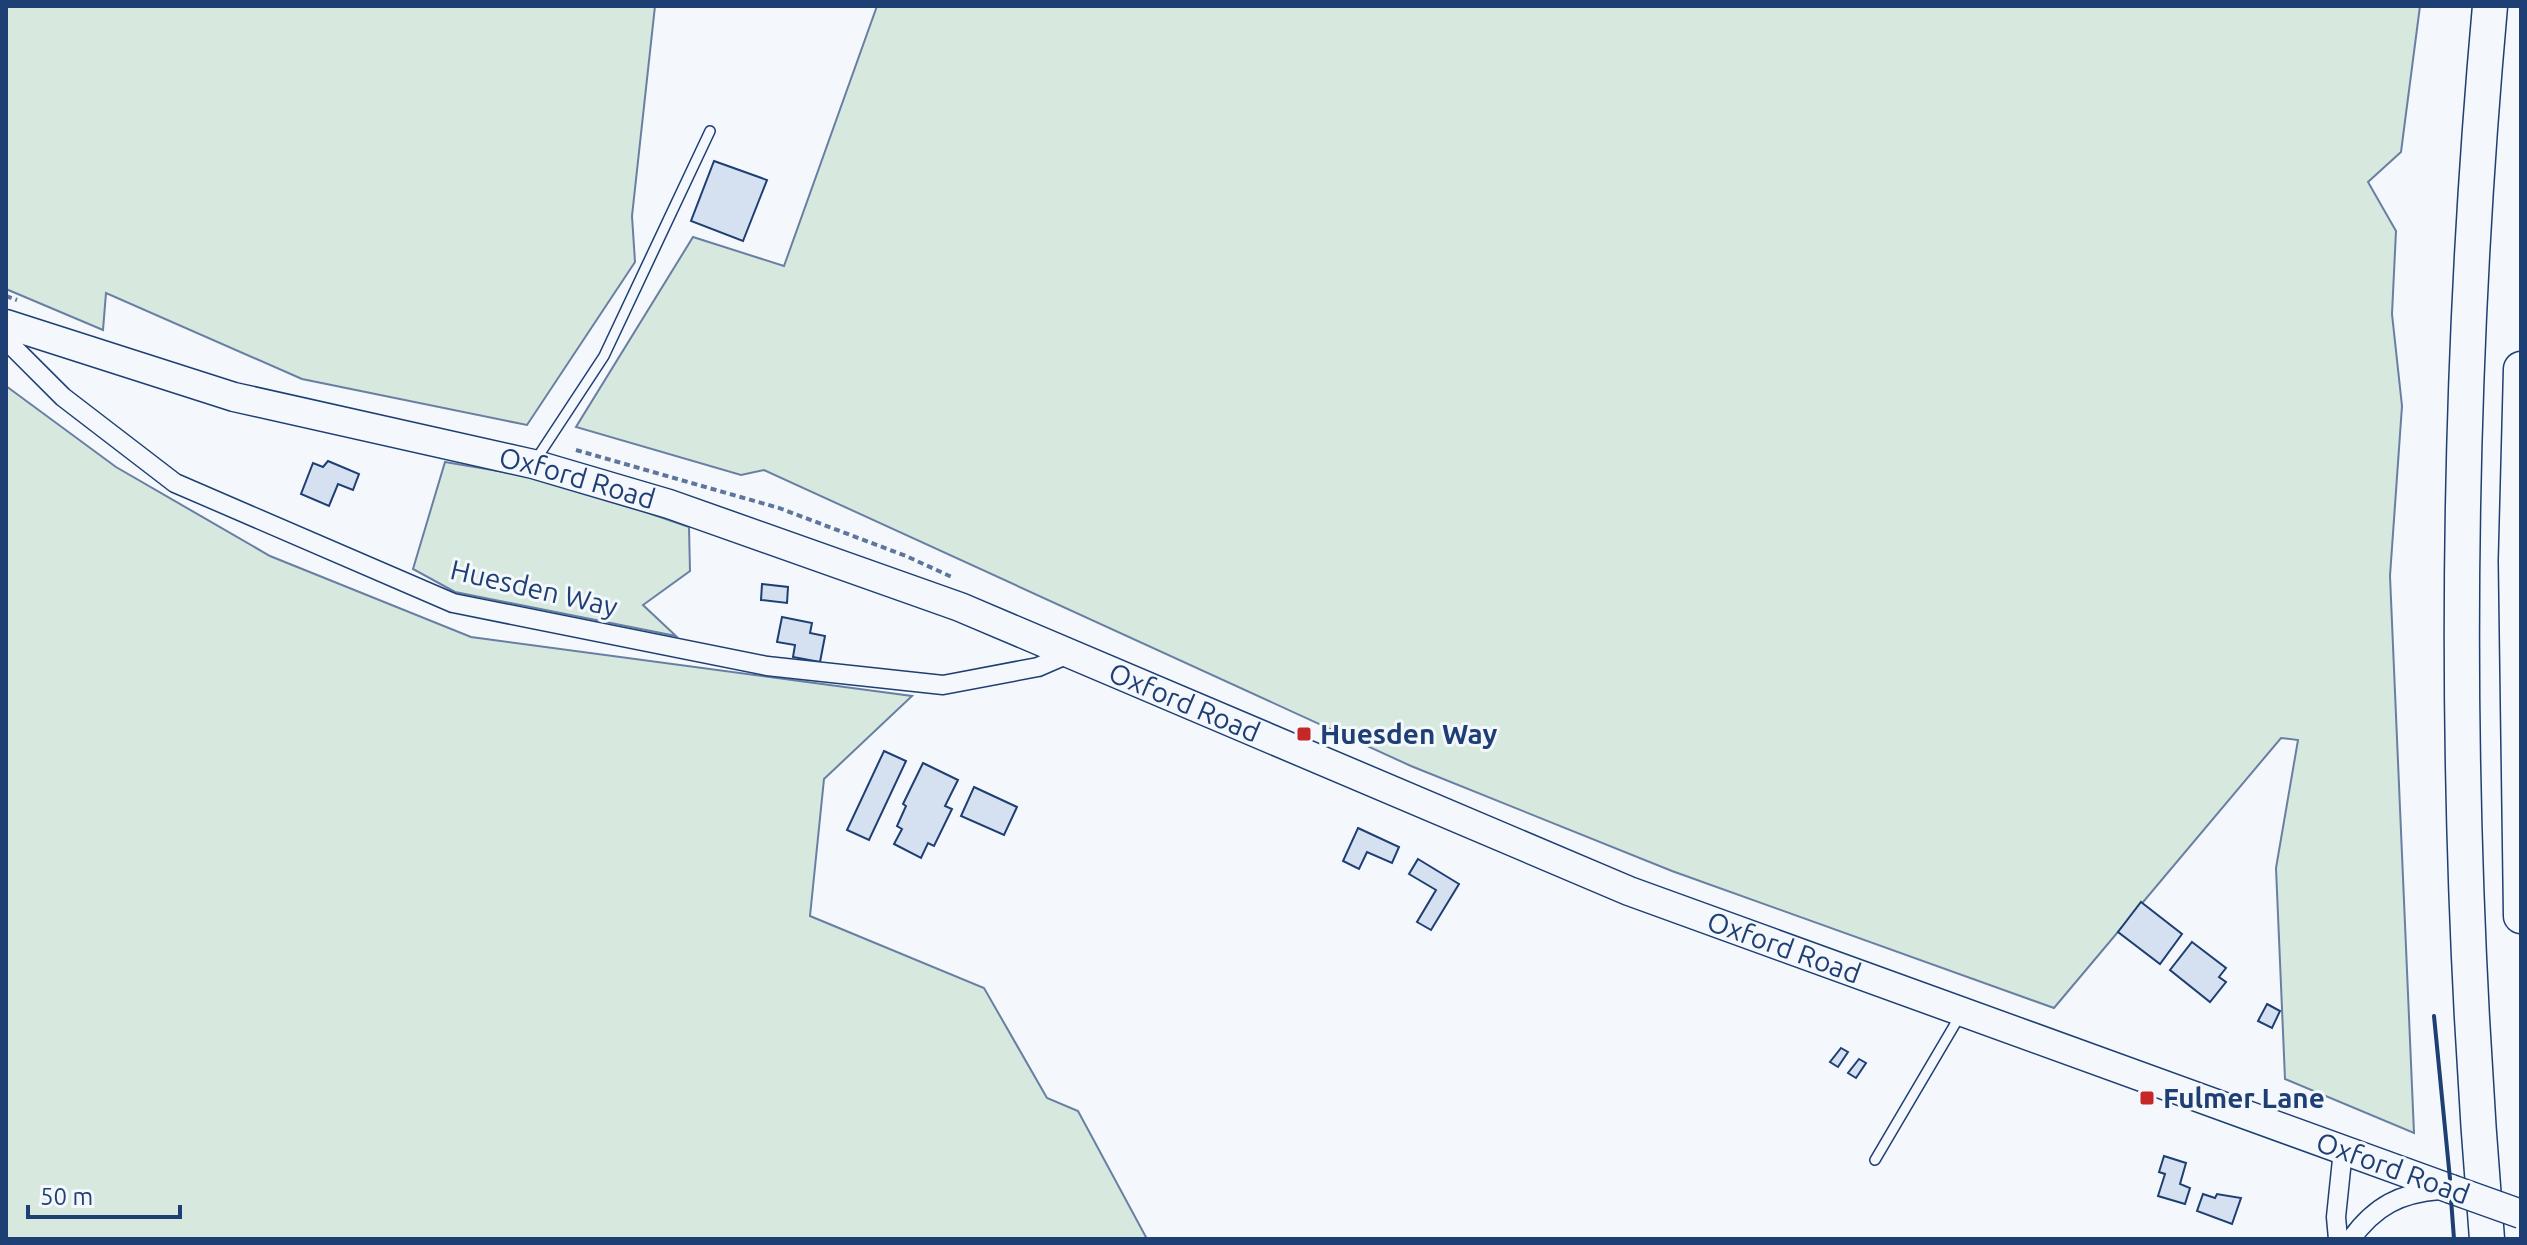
<svg xmlns="http://www.w3.org/2000/svg" width="2527" height="1245" font-family="Ubuntu,sans-serif">
	<style>
		.green { fill: #d7e8df; stroke: #687fa3; stroke-width: 2 }
		.building { fill: #d5e0f0; stroke: #1d3f73; stroke-width: 2 }
		.lines { fill: none; stroke-linecap: round; stroke-linejoin: round }
		.service-casing { stroke: #1d3f73; stroke-width: 12 }
		.minor-casing { stroke: #1d3f73; stroke-width: 21 }
		.primary-casing { stroke: #1d3f73; stroke-width: 31 }
		.motorway-casing { stroke: #1d3f73; stroke-width: 37 }
		.path { stroke: #5e769c; stroke-width: 4; stroke-dasharray: 6 4; stroke-linecap: butt }
		.service { stroke: #f4f7fb; stroke-width: 9 }
		.minor { stroke: #f4f7fb; stroke-width: 18 }
		.primary { stroke: #f4f7fb; stroke-width: 28 }
		.motorway { stroke: #f4f7fb; stroke-width: 34 }
		.primary-bridge-casing { stroke: #1d3f73; stroke-width: 31; stroke-linecap: butt }
		.primary-bridge { stroke: #f4f7fb; stroke-width: 28 }
		.wall { stroke: #1d3f73; stroke-width: 4 }
		.poi-dot { fill: #c62828; stroke: #f4f7fb; stroke-width: 3 }
		.labels { text-anchor: middle; stroke-width: 6; stroke-linejoin: round; paint-order: stroke }
		.street-label { font-size: 28px; fill: #1d3f73; stroke: #f4f7fb }
		.poi-label { font-size: 28px; font-weight: bold; fill: #1d3f73; stroke: #f4f7fb; text-anchor: start }
	</style>
	<rect width="100%" height="100%" fill="#f4f7fb"/>
	<g class="green">
		<path d="M6 6H655L632 216 635 262 527 425 302 379 106 293 103 330 6 289Z"/>
		<path d="M877 6H2420L2401 152 2368 182 2396 231 2392 314 2402 406 2390 576 2414 1133 2285 1079 2276 868 2298 740 2281 738 2054 1008 1672 871 1411 766 764 470 741 475 576 427 693 237 784 266Z"/>
		<path d="M6 386 116 467 270 556 471 637 912 696 824 779 810 916 984 988 1047 1098 1078 1111 1147 1239H6Z"/>
		<path d="M445 462 552 480 689 527 690 571 643 605 676 636 455 592 413 569Z"/>
	</g>
	<g class="building">
		<path d="M714 161 767 180 743 241 691 221Z"/>
		<path d="M328 461 359 474 353 490 338 484 329 506 301 494 313 463 323 467Z"/>
		<path d="M762 584 788 587 787 603 761 600Z"/>
		<path d="M782 617 812 623 810 633 825 636 820 662 793 657 795 645 777 642Z"/>
		<path d="M884 751 906 761 869 840 847 830Z"/>
		<path d="M923 763 958 780 945 806 952 809 934 846 928 843 921 858 894 844 902 829 897 826 906 806 903 804Z"/>
		<path d="M974 787 1017 807 1004 835 961 816Z"/>
		<path d="M1358 828 1399 847 1392 863 1367 852 1359 869 1343 861Z"/>
		<path d="M1418 859 1459 884 1431 930 1417 922 1436 890 1409 874Z"/>
		<path d="M2141 902 2182 934 2160 964 2118 932Z"/>
		<path d="M2192 942 2226 968 2219 977 2226 982 2210 1002 2170 970Z"/>
		<path d="M2267 1004 2280 1011 2272 1028 2258 1021Z"/>
		<path d="M1841 1048 1848 1052 1838 1067 1830 1062Z"/>
		<path d="M1859 1059 1866 1063 1856 1078 1848 1073Z"/>
		<path d="M2164 1156 2186 1163 2180 1184 2190 1188 2185 1204 2158 1196 2165 1174 2159 1172Z"/>
		<path d="M2203 1194 2215 1198 2217 1194 2241 1198 2232 1224 2197 1211Z"/>
	</g>
	<g class="lines">
		<g class="service-casing">
			<g id="service">
				<path d="M535 461 604 356 710 131"/>
				<path d="M1875 1160 1961 1014"/>
			</g>
		</g>
		<g class="minor-casing">
			<g id="minor">
				<path d="M6 340 63 397 175 483 453 603 767 666 943 685 1038 667 1068 654"/>
				<path d="M2338 1239 2336 1217 2343 1150"/>
				<path d="M2351 1239C2375 1206 2400 1193 2440 1190"/>
			</g>
		</g>
		<g class="primary-casing">
			<g id="primary">
				<path id="s1" d="M6 324 234 397 533 464 669 504 960 607 1629 891 2451 1189"/>
			</g>
		</g>
		<g class="motorway-casing">
			<g id="motorway">
				<path d="M2521 369 2516 561 2521 916"/>
				<path d="M2487 1239C2453 829 2453 416 2490 6"/>
			</g>
		</g>
		<g class="path">
			<path d="M6 296 17 300"/>
			<path d="M576 450 779 508 906 556 954 578"/>
		</g>
		<use href="#service" class="service"/>
		<use href="#minor" class="minor"/>
		<use href="#primary" class="primary"/>
		<use href="#motorway" class="motorway"/>
		<g class="primary-bridge-casing">
			<path id="primary-bridge" d="M2451 1189 2521 1214"/>
		</g>
		<use href="#primary-bridge" class="primary-bridge"/>
		<g class="wall">
			<path d="M2434 1016 2450 1179"/>
			<path d="M2451 1199 2454 1239"/>
		</g>
	</g>
	<g class="poi-dot">
		<rect x="1296" y="726" width="16" height="16" rx="4"/>
		<rect x="2139" y="1090" width="16" height="16" rx="4"/>
	</g>
	<g class="labels">
		<g class="street-label">
			<text dy="10" stroke="none"><textPath href="#s1" startOffset="592">Oxford Road</textPath></text>
			<text transform="translate(534 588) rotate(13)" y="10">Huesden Way</text>
			<text dy="10" stroke="none"><textPath href="#s1" startOffset="1240">Oxford Road</textPath></text>
			<text dy="10" stroke="none"><textPath href="#s1" startOffset="1888">Oxford Road</textPath></text>
			<text transform="translate(2393 1168) rotate(20)" y="10">Oxford Road</text>
		</g>
		<g class="poi-label">
			<text x="1320" y="744">Huesden Way</text>
			<text x="2163" y="1108">Fulmer Lane</text>
		</g>
	</g>
	<rect width="2527" height="1245" fill="none" stroke="#1d3f73" stroke-width="16"/>
	<path d="M28 1205v12h152v-12" fill="none" stroke="#1d3f73" stroke-width="4"/>
	<text x="40" y="1205" font-size="24" fill="#1d3f73" stroke="#f4f7fb" stroke-width="6" paint-order="stroke">50 m</text>
</svg>
